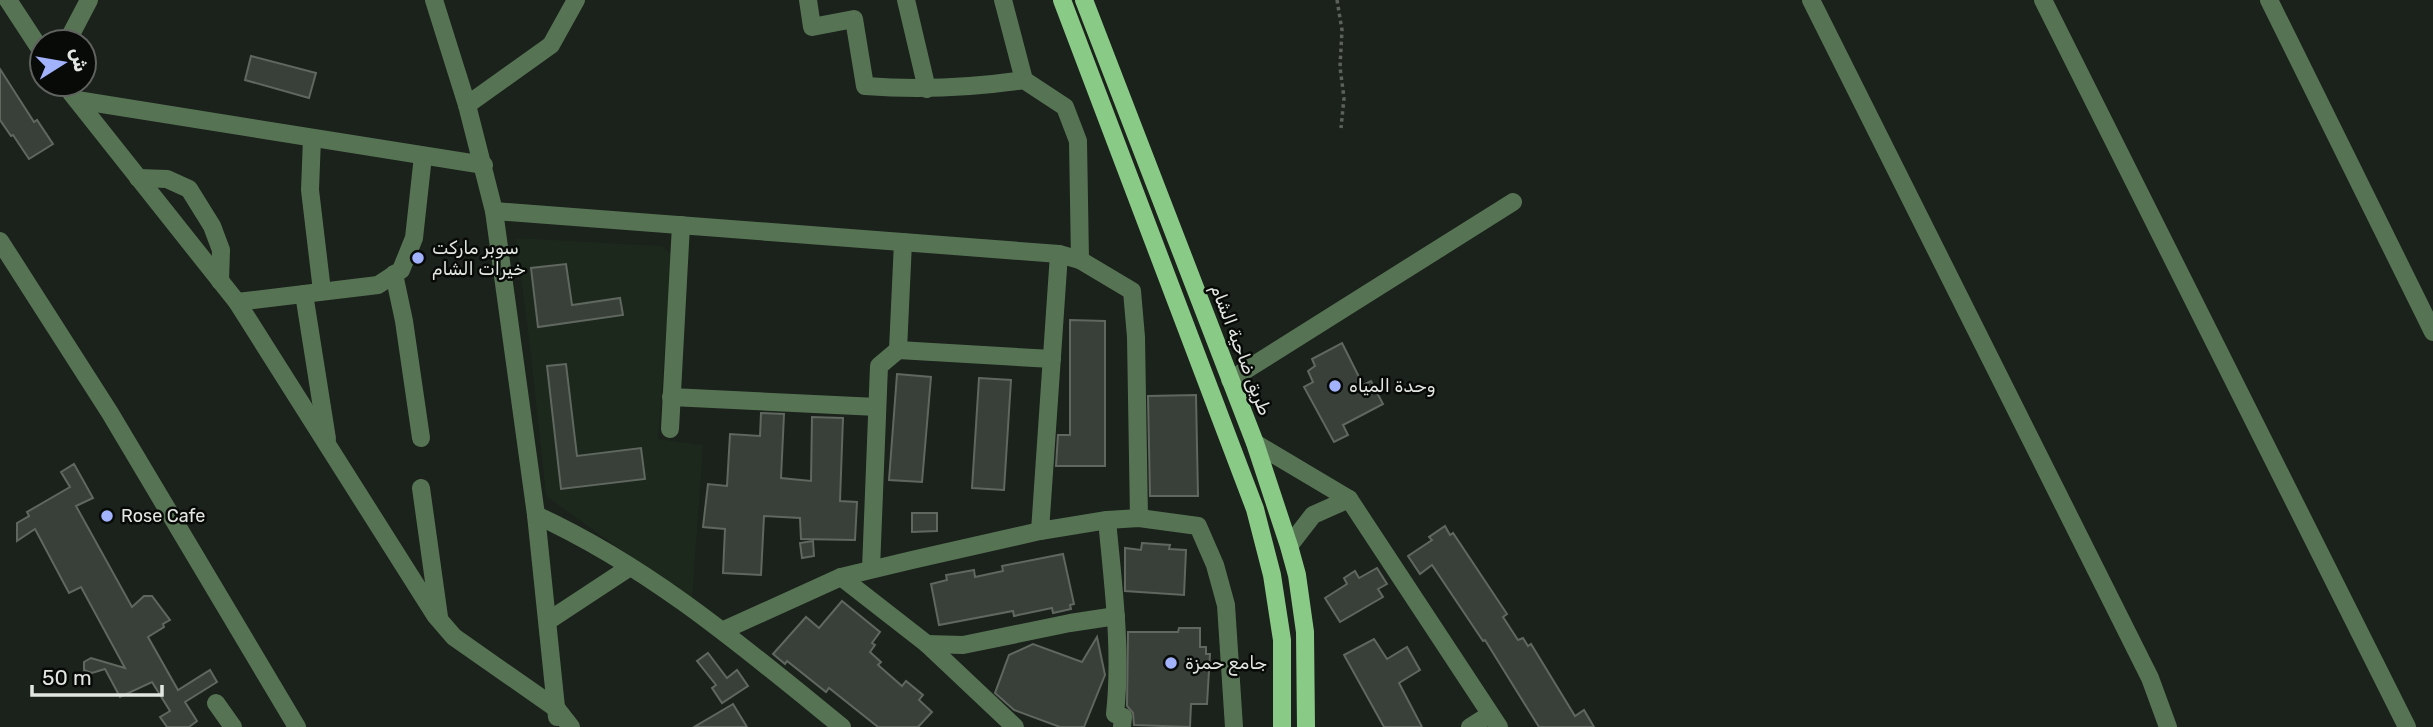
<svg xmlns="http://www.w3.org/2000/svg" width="2433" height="727" font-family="Rubik,'Noto Naskh Arabic',sans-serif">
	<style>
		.built { fill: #1d281d }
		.building { fill: #394039; stroke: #5f675f; stroke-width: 2 }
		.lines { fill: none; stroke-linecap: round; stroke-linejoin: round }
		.path { stroke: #5c615c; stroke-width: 3.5; stroke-dasharray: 3.5 3.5; stroke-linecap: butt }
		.minor { stroke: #567454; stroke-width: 18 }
		.major { stroke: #8aca87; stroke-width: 18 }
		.poi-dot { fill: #a3b2fd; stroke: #070a07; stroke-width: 2.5 }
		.labels { text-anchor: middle; stroke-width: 5; stroke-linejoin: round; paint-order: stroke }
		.poi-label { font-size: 18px; fill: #e3e7e2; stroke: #070a07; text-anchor: start }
		.street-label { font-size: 18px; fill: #e3e7e2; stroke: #070a07 }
	</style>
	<rect width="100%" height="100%" fill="#1b211b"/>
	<path class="built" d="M516 238 662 246 672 255 658 439 703 445 692 601 546 496 531 355Z"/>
	<g class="building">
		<path d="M251 56 316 73 309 98 245 80Z"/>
		<path d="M0 69 34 122 37 120 53 144 29 159 13 135 11 136 0 120Z"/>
		<path d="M566 264 572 305 620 298 623 315 538 327 531 268Z"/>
		<path d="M1070 320 1105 321V466H1056L1058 435H1070Z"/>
		<path d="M1342 343 1363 385 1371 381 1383 404 1343 425 1348 435 1334 442 1304 387 1313 382 1308 371 1315 366 1312 359Z"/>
		<path d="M566 364 577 456 641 448 645 479 561 489 547 366Z"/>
		<path d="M897 374 931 377 922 482 889 480Z"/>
		<path d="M979 378 1011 380 1004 490 972 488Z"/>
		<path d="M1196 395 1198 496H1150L1148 396Z"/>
		<path d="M761 413 784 414 781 478 811 481 812 417 843 418 840 501 857 502 855 540 801 539 800 518 764 516 761 575 723 573 725 529 703 527 708 484 727 486 730 434 760 436Z"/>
		<path d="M74 464 93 498 76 506 132 607 144 596H152L170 620 163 624 164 627 148 637 178 690 210 670 217 682 185 702 197 721 189 727H167L160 717 170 711 152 682 120 697 105 669 92 673 84 670V662L91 658 125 668 81 587 69 593 35 529 17 541V523L29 516 27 512 70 487 61 472Z"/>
		<path d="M912 513H937V531L912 532Z"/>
		<path d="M1445 526 1450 535 1453 533 1507 614 1503 617 1518 640 1523 638 1528 646 1531 644 1575 716 1584 710 1594 727H1539L1485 640 1483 641 1432 565 1420 574 1408 556 1432 540 1429 537Z"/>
		<path d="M813 541 814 556 802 558 800 543Z"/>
		<path d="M1142 543 1170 545 1169 549 1186 550 1184 595 1125 591V548L1141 550Z"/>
		<path d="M1063 554 1074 604 1070 605 1071 609 1053 613 1052 608 1014 616 1013 611 939 625 931 584 947 580 946 575 974 570 975 577 1003 571 1002 566Z"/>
		<path d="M1377 568 1387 584 1378 589 1383 597 1340 622 1325 598 1347 584 1344 578 1355 571 1359 578Z"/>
		<path d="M842 601 880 632 872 643 875 645 870 652 881 662 878 665 902 686 906 681 923 695 919 700 932 712 918 727H878L829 688 826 692 787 661 785 664 773 654 806 617 819 628Z"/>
		<path d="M1179 628H1200V647H1206V654H1210L1207 704H1191L1190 727 1134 725 1133 713 1127 706 1128 632H1178Z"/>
		<path d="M1097 637 1105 675 1084 727H1060L1014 710 995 693 1009 655 1033 644 1082 662Z"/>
		<path d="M1374 639 1387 659 1407 647 1420 670 1399 683 1422 727H1384L1344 655Z"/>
		<path d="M708 653 727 678 737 670 748 686 722 703 712 688 716 685 697 661Z"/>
		<path d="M733 704 747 727H694Z"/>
	</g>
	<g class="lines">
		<path class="path" d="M1337 0 1342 30 1340 67 1344 98 1341 128"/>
		<g class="minor">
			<path d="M8 0 42 52"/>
			<path d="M434 0 467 105 494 211 536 515 557 717"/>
			<path d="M808 0 812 27 854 19 865 86C919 90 970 88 1024 80"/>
			<path d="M906 0 927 89"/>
			<path d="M1003 0 1024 80 1065 107 1078 141 1080 260"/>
			<path d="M1811 0 2150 678 2168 727"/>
			<path d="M2043 0 2407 727"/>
			<path d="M2269 0 2433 332"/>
			<path d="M67 42 89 0"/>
			<path d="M64 84 237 302 435 615 454 637 557 709 571 727"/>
			<path d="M77 100 484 165"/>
			<path d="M467 105 551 45 576 0"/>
			<path d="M312 138 310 190 322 291"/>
			<path d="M138 178 167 179 189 189 212 226 221 250 220 281"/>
			<path d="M494 211 1059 254 1080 260 1132 291 1136 337 1139 518"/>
			<path d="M0 241 110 413 297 727"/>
			<path d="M394 274 404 321 421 438"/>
			<path d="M304 294 327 439"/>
			<path d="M237 302 378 285 401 270 414 238 423 156"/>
			<path d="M898 350 903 242"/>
			<path d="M1230 380 1513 202"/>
			<path d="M671 397 877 407"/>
			<path d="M670 429 681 225"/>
			<path d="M1255 443 1349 499 1499 727"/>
			<path d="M421 488 439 617"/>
			<path d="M536 515C650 567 746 649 842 727"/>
			<path d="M1107 520C1113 585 1122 649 1115 714L1123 717 1122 727"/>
			<path d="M1040 531 1059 254"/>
			<path d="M1289 546 1313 515 1349 499"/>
			<path d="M871 569 879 366 898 350 1052 359"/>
			<path d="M841 577 927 644 1015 727"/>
			<path d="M548 621 630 567"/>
			<path d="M724 630 841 577 912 560 1040 531 1107 520 1139 518 1198 526 1215 565 1226 605 1234 727"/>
			<path d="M927 644 963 645 1070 623 1116 616"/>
			<path d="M216 703 233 727"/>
			<path d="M1470 727 1489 715"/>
		</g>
		<g class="major">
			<path d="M1062 0 1255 509 1272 575 1282 640V727"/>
			<path d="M1084 0 1255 443 1289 546 1297 575 1305 632 1306 727"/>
		</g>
	</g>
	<g class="poi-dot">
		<circle cx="418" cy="258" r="7"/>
		<circle cx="1335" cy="386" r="7"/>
		<circle cx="107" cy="516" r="7"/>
		<circle cx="1171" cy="663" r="7"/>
	</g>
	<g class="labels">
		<g class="poi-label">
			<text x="432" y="254">سوبر ماركت<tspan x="432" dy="21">خيرات الشام</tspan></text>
			<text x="1349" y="392">وحدة المياه</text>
			<text x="121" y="522">Rose Cafe</text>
			<text x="1185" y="669">جامع حمزة</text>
		</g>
		<g class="street-label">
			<text transform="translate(1241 350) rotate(69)" y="6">طريق ضاحية الشام</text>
		</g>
	</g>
	<g transform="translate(63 63) rotate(79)"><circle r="33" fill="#070a07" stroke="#5f625f" stroke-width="2"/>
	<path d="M0-5L12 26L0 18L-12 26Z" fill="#a3b2fd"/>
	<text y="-10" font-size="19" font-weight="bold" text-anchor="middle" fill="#e3e7e2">ش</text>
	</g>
	<path d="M32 685v10h130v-10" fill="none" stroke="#e3e7e2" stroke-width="3.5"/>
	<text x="42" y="685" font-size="21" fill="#e3e7e2" stroke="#070a07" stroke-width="5" paint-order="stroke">50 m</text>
</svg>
